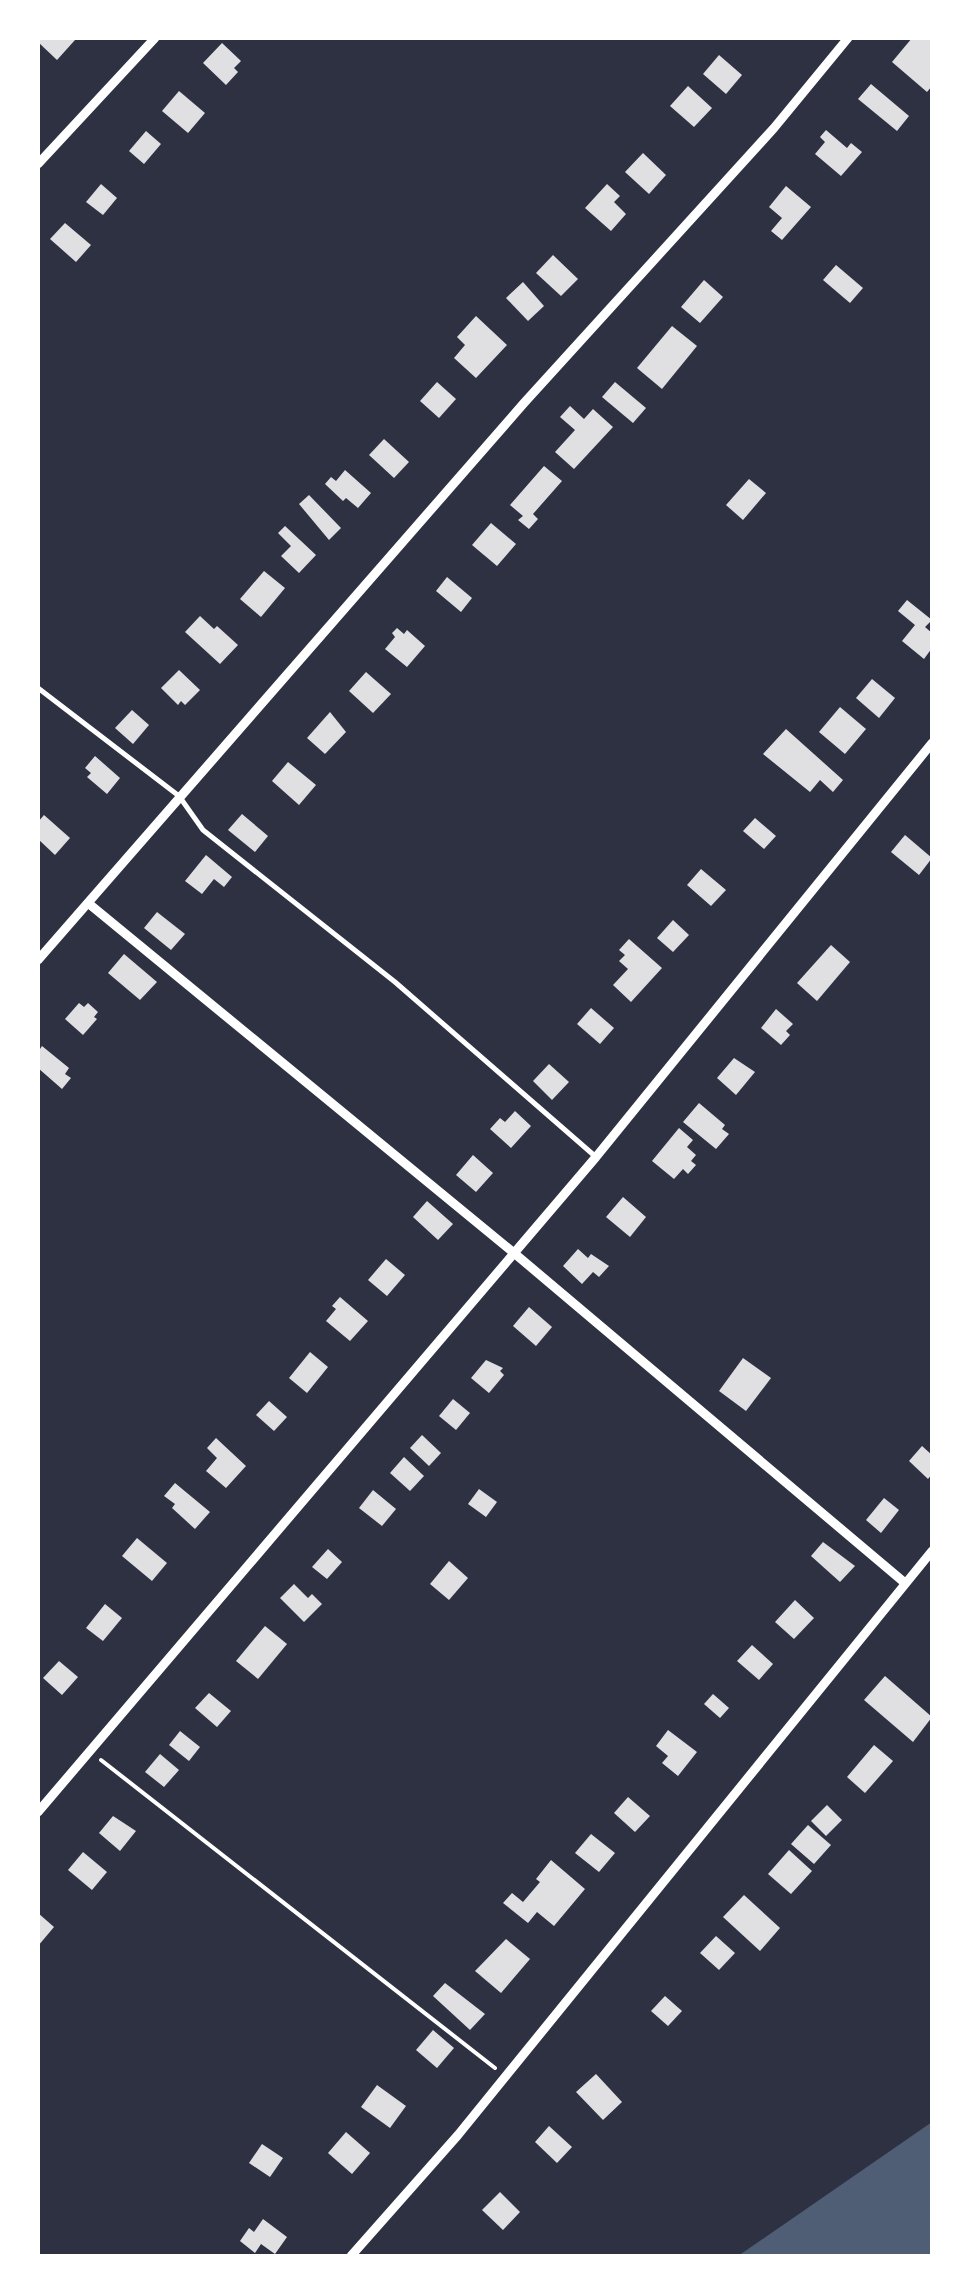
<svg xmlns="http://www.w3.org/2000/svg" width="970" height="2294" font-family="Bitter,serif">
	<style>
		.water { fill: #4f5d75 }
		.building { fill: #e0e0e3 }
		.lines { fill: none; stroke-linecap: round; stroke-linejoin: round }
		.path { stroke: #fff; stroke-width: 4 }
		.service { stroke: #fff; stroke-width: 5 }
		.minor { stroke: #fff; stroke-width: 9 }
	</style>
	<rect width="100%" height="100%" fill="#2d3142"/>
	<path class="water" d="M932 2122V2256H738Z"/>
	<g class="building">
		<path d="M40 38H72L75 40 57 60 38 42Z"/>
		<path d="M912 38H932V86L927 92 892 62Z"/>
		<path d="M222 43 241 61 234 68 238 72 226 85 203 63Z"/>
		<path d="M719 55 742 75 726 94 703 74Z"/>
		<path d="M871 84 909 116 897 131 858 99Z"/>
		<path d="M688 86 712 108 694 127 670 106Z"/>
		<path d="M179 91 205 113 188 133 162 111Z"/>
		<path d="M826 130 847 148 851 143 862 152 841 176 815 154 825 142 820 137Z"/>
		<path d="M146 131 161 144 144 164 129 151Z"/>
		<path d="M643 153 666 175 649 194 625 172Z"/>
		<path d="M101 184 117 198 103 215 86 202Z"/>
		<path d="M607 184 620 196 614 202 626 214 611 231 585 208Z"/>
		<path d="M786 186 811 207 782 240 771 231 782 218 769 207Z"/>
		<path d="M65 223 91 245 76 262 50 239Z"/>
		<path d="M553 255 578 279 561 296 536 273Z"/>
		<path d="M836 265 863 288 850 303 823 280Z"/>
		<path d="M704 280 723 297 700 323 681 307Z"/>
		<path d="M523 282 544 306 528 321 506 298Z"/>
		<path d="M476 316 507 345 476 378 454 358 465 345 457 337Z"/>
		<path d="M672 326 697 346 662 389 637 368Z"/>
		<path d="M437 382 456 399 439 418 420 401Z"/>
		<path d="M615 382 646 408 633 423 602 397Z"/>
		<path d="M570 406 584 419 593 409 613 427 574 469 555 452 575 430 560 417Z"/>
		<path d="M384 439 409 462 394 478 369 455Z"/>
		<path d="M544 466 562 481 533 514 538 519 529 529 518 520 523 516 510 505Z"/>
		<path d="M345 470 371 493 358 508 346 498 343 501 325 484 331 477 336 481Z"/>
		<path d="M749 479 766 493 743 520 726 505Z"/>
		<path d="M309 495 341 528 329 540 299 504Z"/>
		<path d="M491 523 516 544 497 566 472 545Z"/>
		<path d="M285 526 316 555 299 573 281 556 291 546 278 533Z"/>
		<path d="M264 571 285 588 261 617 240 599Z"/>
		<path d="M447 577 472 598 461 612 436 591Z"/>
		<path d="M907 600 932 620 925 627 932 633V648L924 659 902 641 915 625 898 611Z"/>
		<path d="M200 616 214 629 217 626 238 645 220 664 185 632Z"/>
		<path d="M397 628 404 634 407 630 425 646 407 667 385 649 395 637 392 633Z"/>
		<path d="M179 670 200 690 185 705 181 701 178 705 161 688Z"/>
		<path d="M366 672 391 694 373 713 349 691Z"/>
		<path d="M872 679 895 698 879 718 856 698Z"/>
		<path d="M840 707 866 729 845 754 819 732Z"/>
		<path d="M132 710 149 725 133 744 115 728Z"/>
		<path d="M330 712 346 732 325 754 307 738Z"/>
		<path d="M786 729 843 780 833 792 820 780 810 792 763 754Z"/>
		<path d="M95 756 120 778 107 794 87 777 91 773 85 768Z"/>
		<path d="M288 762 316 785 299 805 272 781Z"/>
		<path d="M242 814 268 836 255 852 228 830Z"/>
		<path d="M44 815 70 838 55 855 38 839V822Z"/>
		<path d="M755 818 776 836 764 849 743 831Z"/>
		<path d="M905 835 932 858 919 875 891 852Z"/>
		<path d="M206 855 232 877 224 887 214 879 202 894 185 881Z"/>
		<path d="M701 869 726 890 711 906 687 885Z"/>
		<path d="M157 912 185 934 171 950 144 928Z"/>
		<path d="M673 920 689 935 673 952 657 938Z"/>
		<path d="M629 939 662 968 631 1002 613 985 628 969 619 961 625 955 619 950Z"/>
		<path d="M831 945 850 962 817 1001 797 983Z"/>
		<path d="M124 954 157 982 140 1000 108 973Z"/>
		<path d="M79 1003 84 1007 88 1003 98 1012 94 1017 97 1019 83 1035 65 1019Z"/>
		<path d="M591 1008 614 1028 600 1044 577 1024Z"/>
		<path d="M776 1009 793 1024 786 1031 790 1035 781 1045 761 1028Z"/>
		<path d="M42 1046 69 1068 65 1074 71 1078 62 1089 38 1068V1052Z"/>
		<path d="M734 1058 755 1072 736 1095 717 1078Z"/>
		<path d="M549 1064 569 1082 552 1100 533 1081Z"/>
		<path d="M699 1103 725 1125 722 1129 729 1134 716 1149 683 1122Z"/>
		<path d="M515 1111 531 1126 511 1148 490 1129 500 1118 505 1122Z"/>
		<path d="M679 1128 693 1140 687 1147 696 1155 691 1161 696 1165 688 1174 683 1169 674 1179 652 1161Z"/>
		<path d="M473 1155 493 1173 476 1192 456 1175Z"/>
		<path d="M623 1197 646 1217 630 1237 606 1217Z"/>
		<path d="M427 1201 453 1224 438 1240 413 1217Z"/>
		<path d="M578 1249 588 1258 591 1254 609 1266 599 1277 593 1272 582 1284 563 1266Z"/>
		<path d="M386 1259 405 1275 387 1296 368 1280Z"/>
		<path d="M340 1297 368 1321 350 1341 326 1321 336 1309 332 1306Z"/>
		<path d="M529 1307 552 1327 536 1346 513 1326Z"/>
		<path d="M310 1352 328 1367 307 1393 289 1378Z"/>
		<path d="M743 1358 771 1378 746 1411 719 1391Z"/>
		<path d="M486 1360 503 1368 500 1371 504 1375 489 1393 471 1378Z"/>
		<path d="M453 1399 470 1413 456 1430 439 1416Z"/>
		<path d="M269 1401 287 1417 274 1431 256 1415Z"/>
		<path d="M422 1435 441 1453 429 1466 410 1448Z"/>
		<path d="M216 1438 246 1466 226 1488 206 1471 217 1458 207 1448Z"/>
		<path d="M922 1446 932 1455V1474L928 1479 909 1461Z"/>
		<path d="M404 1457 424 1476 410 1491 390 1473Z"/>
		<path d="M175 1483 210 1512 195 1529 172 1508 175 1504 164 1496Z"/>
		<path d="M479 1489 497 1502 486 1517 468 1504Z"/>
		<path d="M373 1490 396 1509 382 1526 359 1508Z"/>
		<path d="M884 1498 899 1510 881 1533 866 1520Z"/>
		<path d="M137 1538 167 1563 152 1581 122 1556Z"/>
		<path d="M823 1542 855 1566 840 1582 811 1556Z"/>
		<path d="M328 1549 342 1562 327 1579 312 1567Z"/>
		<path d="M449 1561 468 1578 449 1600 430 1584Z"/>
		<path d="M294 1584 308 1598 312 1594 322 1604 304 1622 280 1598Z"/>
		<path d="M795 1600 814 1618 794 1639 775 1622Z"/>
		<path d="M105 1604 122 1618 103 1641 86 1628Z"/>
		<path d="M265 1626 287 1644 258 1679 236 1661Z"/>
		<path d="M752 1645 773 1664 759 1680 737 1661Z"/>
		<path d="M59 1661 78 1677 62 1695 43 1678Z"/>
		<path d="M885 1676 932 1717 913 1742 864 1700Z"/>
		<path d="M209 1693 231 1711 217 1727 195 1708Z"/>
		<path d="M713 1694 729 1708 720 1718 704 1704Z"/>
		<path d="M668 1730 697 1752 678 1776 662 1763 668 1756 656 1746Z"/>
		<path d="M180 1731 200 1747 189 1761 169 1745Z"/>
		<path d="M874 1745 893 1761 865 1793 847 1777Z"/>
		<path d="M160 1754 179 1770 164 1787 145 1772Z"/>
		<path d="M628 1797 650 1816 635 1832 614 1813Z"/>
		<path d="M827 1805 842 1820 826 1836 811 1821Z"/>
		<path d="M113 1816 136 1831 120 1851 99 1833Z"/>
		<path d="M808 1825 831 1845 814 1864 791 1844Z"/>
		<path d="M591 1834 615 1853 599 1872 575 1853Z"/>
		<path d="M789 1850 812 1871 791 1894 768 1874Z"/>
		<path d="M83 1852 107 1872 92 1890 68 1870Z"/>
		<path d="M551 1860 585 1889 554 1926 537 1912 528 1923 503 1903 512 1893 523 1902 540 1882 536 1879Z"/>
		<path d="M744 1895 780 1928 760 1951 723 1917Z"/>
		<path d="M38 1913 54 1927 38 1946Z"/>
		<path d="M716 1936 735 1953 719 1970 700 1953Z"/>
		<path d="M506 1939 530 1959 501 1993 475 1971Z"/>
		<path d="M445 1983 485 2014 470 2030 433 1996Z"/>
		<path d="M665 1996 682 2011 668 2026 651 2011Z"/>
		<path d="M433 2030 454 2048 437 2068 416 2050Z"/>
		<path d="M596 2074 622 2102 603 2120 576 2092Z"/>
		<path d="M377 2085 406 2106 390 2128 361 2107Z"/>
		<path d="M549 2126 572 2147 557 2163 535 2142Z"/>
		<path d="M346 2132 370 2153 352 2174 328 2153Z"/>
		<path d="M262 2144 283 2158 270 2177 249 2163Z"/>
		<path d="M500 2192 520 2212 503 2230 482 2210Z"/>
		<path d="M263 2219 287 2237 275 2254 261 2244 255 2253 240 2241 249 2228 254 2232Z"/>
	</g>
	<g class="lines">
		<path class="path" d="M101 1760 495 2068"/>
		<path class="service" d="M38 688 179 796 203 830 395 982 596 1157"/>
		<g class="minor">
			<path d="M38 164 155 38"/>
			<path d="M88 903 514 1253 905 1583"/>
			<path d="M38 960 524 403 774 128 848 38"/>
			<path d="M38 1812 596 1157 932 743"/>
			<path d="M351 2256 458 2135 932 1551"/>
		</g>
	</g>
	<rect width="970" height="2294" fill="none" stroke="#ffffff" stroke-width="80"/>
</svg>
